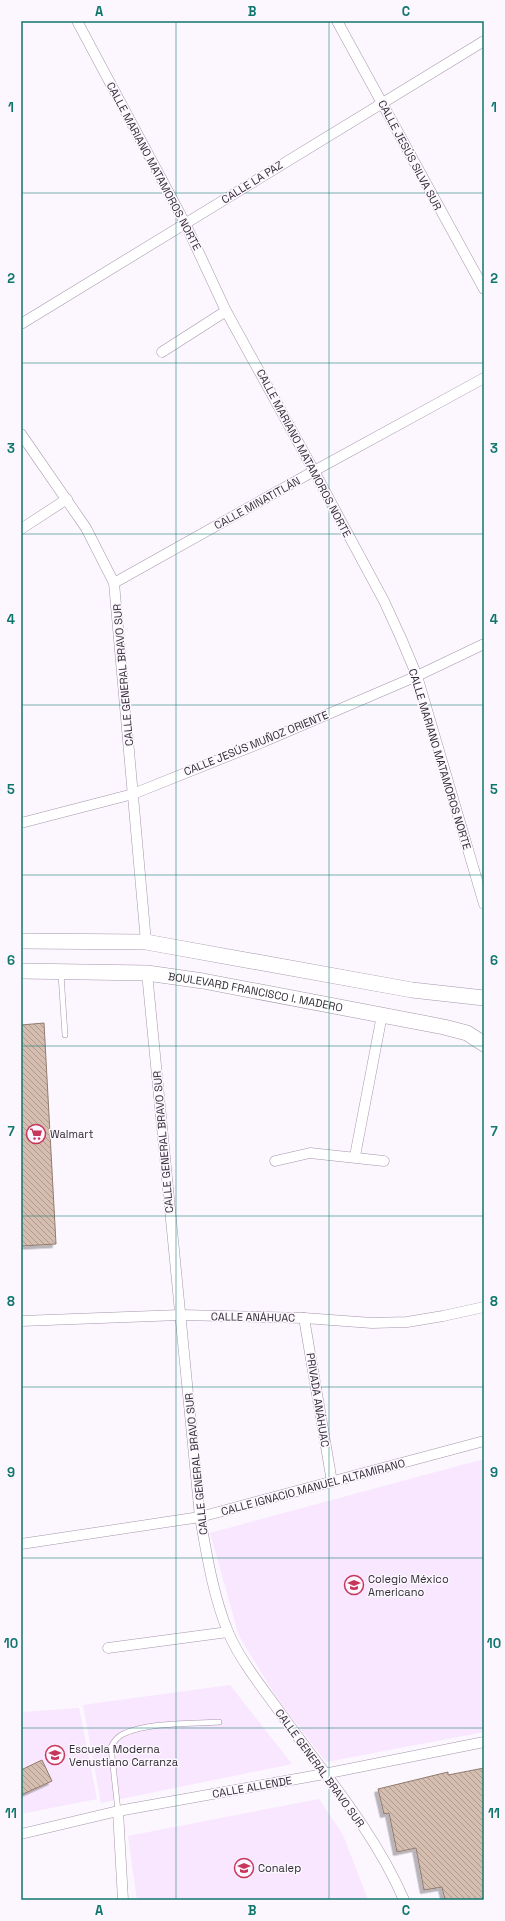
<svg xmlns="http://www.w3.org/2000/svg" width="505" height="1921" font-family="'Space Grotesk',sans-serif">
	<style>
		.built { fill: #f8e7fe }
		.building { fill: url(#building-back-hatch); stroke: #917b6e; filter: url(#shadow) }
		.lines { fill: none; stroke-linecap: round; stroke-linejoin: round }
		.lane-casing { stroke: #a596ab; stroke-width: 6 }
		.street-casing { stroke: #a596ab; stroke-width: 11 }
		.secondary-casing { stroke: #a596ab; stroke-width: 16 }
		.lane { stroke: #fff; stroke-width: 5 }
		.street { stroke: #fff; stroke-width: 10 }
		.secondary { stroke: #fff; stroke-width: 15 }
		.grid { fill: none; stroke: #0f766e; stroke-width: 1; stroke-opacity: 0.55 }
		.labels { text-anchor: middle; stroke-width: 3; stroke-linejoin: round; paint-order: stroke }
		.street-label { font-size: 11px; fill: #322d35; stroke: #fcf6fe }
		.poi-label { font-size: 11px; fill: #322d35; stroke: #fcf6fe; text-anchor: start }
		.neatline { fill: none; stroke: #0f766e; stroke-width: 1.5 }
		.grid-label { font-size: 13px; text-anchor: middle; font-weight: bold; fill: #0f766e }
	</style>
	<defs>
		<pattern id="building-back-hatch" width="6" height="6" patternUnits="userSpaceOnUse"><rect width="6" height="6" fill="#d5bdaf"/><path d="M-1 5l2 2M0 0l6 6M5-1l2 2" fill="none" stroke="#ad9a8f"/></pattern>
		<filter id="shadow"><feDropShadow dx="-3.5" dy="3.5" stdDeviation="0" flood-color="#0004"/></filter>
	</defs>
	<rect width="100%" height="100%" fill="#fcf6fe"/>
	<g class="built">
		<path d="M484 1459V1732L326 1762 278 1700 239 1636 210 1533Z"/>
		<path d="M230 1685 292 1764 101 1803 83 1705Z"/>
		<path d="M79 1708 97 1799 21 1814V1712Z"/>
		<path d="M319 1799 343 1835 368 1900H137L128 1836Z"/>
	</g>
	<g class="building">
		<path d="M44 1023 56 1244 21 1246V1025Z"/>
		<path d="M42 1760 52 1781 21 1795V1770Z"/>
		<path d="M484 1768V1900H445L442 1887 424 1890 416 1848 397 1852 389 1813 384 1814 378 1789 448 1772V1775Z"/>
	</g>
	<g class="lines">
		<g class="lane-casing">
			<g id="lane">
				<path d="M61 974 65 1035"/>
				<path d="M118 1811 111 1747C114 1741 117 1737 123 1734 150 1722 190 1724 219 1722"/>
			</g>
		</g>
		<g class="street-casing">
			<g id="street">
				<path d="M77 21 185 223 226 311 314 471 384 601 401 638 417 676 484 904"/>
				<path d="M337 21 484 289"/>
				<path d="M21 324 484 41"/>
				<path d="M162 352 226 311"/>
				<path d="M21 434 86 528 114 583 146 942"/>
				<path d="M21 529 67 499"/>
				<path d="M114 583 314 471 484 378"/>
				<path d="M21 823 133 794 263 742 417 676 484 644"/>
				<path d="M147 973 200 1517C207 1556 213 1595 228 1632 240 1660 261 1686 279 1711 322 1771 375 1832 404 1900"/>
				<path d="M355 1156 382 1015"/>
				<path d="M275 1161 310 1153 384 1161"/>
				<path d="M304 1318 332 1482"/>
				<path d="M21 1321 180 1315 304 1318 372 1323 407 1322 443 1316 484 1307"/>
				<path d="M21 1544 200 1517 484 1441"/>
				<path d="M108 1648 228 1632"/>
				<path d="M118 1811 123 1900"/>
				<path d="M21 1834 118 1811 324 1774 484 1742"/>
			</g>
		</g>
		<g class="secondary-casing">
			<g id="secondary">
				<path d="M21 941 146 942 412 990 484 998"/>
				<path id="s1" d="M21 971 147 973 203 981 444 1027 467 1033 484 1044"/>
			</g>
		</g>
		<use href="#lane" class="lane"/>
		<use href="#street" class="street"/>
		<use href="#secondary" class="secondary"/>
	</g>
	<path class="grid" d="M176 21V1900M329 21V1900M21 193H484M21 363H484M21 534H484M21 705H484M21 875H484M21 1046H484M21 1216H484M21 1387H484M21 1558H484M21 1728H484"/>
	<defs>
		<g id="supermarket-ring" transform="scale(1)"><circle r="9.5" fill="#fcf6fe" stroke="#c7375b" stroke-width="1.5"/><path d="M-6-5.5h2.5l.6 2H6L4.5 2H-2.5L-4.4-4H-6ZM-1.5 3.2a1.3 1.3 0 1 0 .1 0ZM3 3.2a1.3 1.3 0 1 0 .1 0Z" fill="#c7375b"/></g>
		<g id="university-ring" transform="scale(1)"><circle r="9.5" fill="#fcf6fe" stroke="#c7375b" stroke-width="1.5"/><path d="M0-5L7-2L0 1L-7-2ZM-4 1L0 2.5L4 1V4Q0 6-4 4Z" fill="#c7375b"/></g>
		<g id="school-ring" transform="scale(1)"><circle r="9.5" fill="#fcf6fe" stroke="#c7375b" stroke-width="1.5"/><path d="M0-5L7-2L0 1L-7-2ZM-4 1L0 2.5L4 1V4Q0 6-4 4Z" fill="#c7375b"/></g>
	</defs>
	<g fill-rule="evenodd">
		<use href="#supermarket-ring" x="36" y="1134"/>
		<use href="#university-ring" x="354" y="1585"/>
		<use href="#school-ring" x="55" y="1755"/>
		<use href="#school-ring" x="244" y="1868"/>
	</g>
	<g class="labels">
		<g class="street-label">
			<text transform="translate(410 155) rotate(62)" y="4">CALLE JESÚS SILVA SUR</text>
			<text transform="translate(154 166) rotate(62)" y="4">CALLE MARIANO MATAMOROS NORTE</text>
			<text transform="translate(252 182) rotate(-32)" y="4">CALLE LA PAZ</text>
			<text transform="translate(304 453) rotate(62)" y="4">CALLE MARIANO MATAMOROS NORTE</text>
			<text transform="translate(257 503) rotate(-29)" y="4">CALLE MINATITLÁN</text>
			<text transform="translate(123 675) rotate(-95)" y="4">CALLE GENERAL BRAVO SUR</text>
			<text transform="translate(256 743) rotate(-22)" y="4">CALLE JESÚS MUÑOZ ORIENTE</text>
			<text transform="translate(440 759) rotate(73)" y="4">CALLE MARIANO MATAMOROS NORTE</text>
			<text dy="4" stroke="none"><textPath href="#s1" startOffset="236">BOULEVARD FRANCISCO I. MADERO</textPath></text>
			<text transform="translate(163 1142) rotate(-95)" y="4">CALLE GENERAL BRAVO SUR</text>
			<text transform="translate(253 1317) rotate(1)" y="4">CALLE ANÁHUAC</text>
			<text transform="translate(318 1400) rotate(81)" y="4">PRIVADA ANÁHUAC</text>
			<text transform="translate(196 1464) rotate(-96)" y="4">CALLE GENERAL BRAVO SUR</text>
			<text transform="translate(313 1487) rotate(-15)" y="4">CALLE IGNACIO MANUEL ALTAMIRANO</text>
			<text transform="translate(320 1768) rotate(54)" y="4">CALLE GENERAL BRAVO SUR</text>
			<text transform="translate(252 1787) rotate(-10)" y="4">CALLE ALLENDE</text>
		</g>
		<g class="poi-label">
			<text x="50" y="1138">Walmart</text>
			<text x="368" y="1583">Colegio México<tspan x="368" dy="13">Americano</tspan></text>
			<text x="69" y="1753">Escuela Moderna<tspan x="69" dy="13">Venustiano Carranza</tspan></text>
			<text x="258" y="1872">Conalep</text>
		</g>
	</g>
	<rect width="505" height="1921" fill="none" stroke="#fcf6fe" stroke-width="44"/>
	<rect x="22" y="22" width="461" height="1877" class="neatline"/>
	<g class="grid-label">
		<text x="99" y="16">A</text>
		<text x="252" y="16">B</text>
		<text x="406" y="16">C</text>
		<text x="11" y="112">1</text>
		<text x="494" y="112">1</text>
		<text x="11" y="283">2</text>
		<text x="494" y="283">2</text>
		<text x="11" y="453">3</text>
		<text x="494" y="453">3</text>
		<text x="11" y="624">4</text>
		<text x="494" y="624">4</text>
		<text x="11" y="794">5</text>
		<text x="494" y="794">5</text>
		<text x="11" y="965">6</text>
		<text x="494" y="965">6</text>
		<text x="11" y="1136">7</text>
		<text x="494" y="1136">7</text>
		<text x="11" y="1306">8</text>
		<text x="494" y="1306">8</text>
		<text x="11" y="1477">9</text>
		<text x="494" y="1477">9</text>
		<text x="11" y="1648">10</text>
		<text x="494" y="1648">10</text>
		<text x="11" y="1818">11</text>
		<text x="494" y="1818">11</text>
		<text x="99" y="1915">A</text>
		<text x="252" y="1915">B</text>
		<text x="406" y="1915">C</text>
	</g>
</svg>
